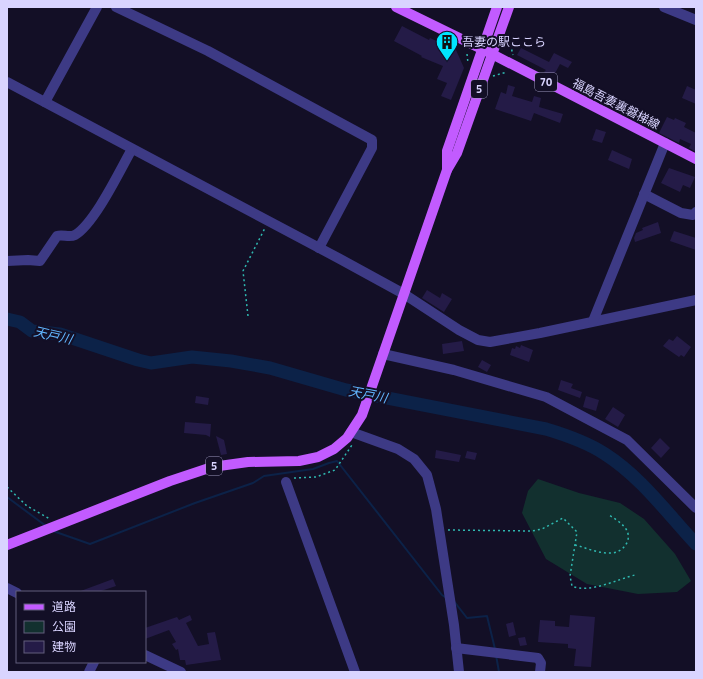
<svg xmlns="http://www.w3.org/2000/svg" width="703" height="679" font-family="'Titillium Web','Noto Sans JP',sans-serif">
	<style>
		.green { fill: #12302f }
		.lines { fill: none; stroke-linecap: round; stroke-linejoin: round }
		.stream { stroke: #0c2248; stroke-width: 2 }
		.river { stroke: #0c2248; stroke-width: 13 }
		.building { fill: #241b47 }
		.path { stroke: #2fb8b0; stroke-width: 1.5; stroke-dasharray: 2 3; stroke-linecap: butt }
		.minor { stroke: #3d3a85; stroke-width: 10 }
		.major { stroke: #c25bff; stroke-width: 10 }
		.labels { text-anchor: middle; stroke-width: 4; stroke-linejoin: round; paint-order: stroke }
		.shield { fill: #130f26; stroke: #9e99be; stroke-width: 1 }
		.shield-label { font-size: 11px; font-weight: bold; fill: #d9d4ff }
		.poi-label { font-size: 12px; fill: #d9d4ff; stroke: #130f26; text-anchor: start }
		.street-label { font-size: 12px; fill: #d9d4ff; stroke: #130f26 }
		.water-label { font-size: 13px; font-style: italic; fill: #62b6ff; stroke: #130f26 }
	</style>
	<rect width="100%" height="100%" fill="#130f26"/>
	<path class="green" d="M538 479 579 493 620 503 644 519 675 554 691 581 677 592 638 594 587 584 546 559 522 513 528 491Z"/>
	<g class="lines">
		<g class="stream">
			<path d="M7 497 46 526"/>
			<path d="M53 531 90 544 195 503 253 483 264 476 313 469 329 463 337 461 442 595 445 597"/>
			<path d="M453 600 467 618 487 616 495 649"/>
			<path d="M496 655 499 672"/>
		</g>
		<path class="river" d="M7 319 20 322 32 331 60 334 138 360 151 363 192 357 231 361 270 368 346 390 546 429C566 435 587 442 605 454 641 477 667 513 696 544"/>
	</g>
	<g class="building">
		<path d="M402 26 429 40 430 38 456 50 464 68 451 100 441 96 447 83 437 79 443 66 421 57 422 56 394 41Z"/>
		<path d="M521 48 549 62 554 53 572 62 568 68 560 64 553 77 544 72 546 70 517 55Z"/>
		<path d="M508 85 515 87 512 96 532 102 534 96 541 98 539 107 563 114 560 123 534 113 531 121 495 109 501 92 506 94Z"/>
		<path d="M687 86 696 90V104L682 98Z"/>
		<path d="M667 117 674 120 675 118 686 123 684 127 696 133V152L689 148 691 144 680 139 679 143 659 133Z"/>
		<path d="M596 129 606 132 602 143 592 140Z"/>
		<path d="M612 150 632 159 629 169 608 160Z"/>
		<path d="M669 168 695 177 690 188 683 185 680 192 661 183Z"/>
		<path d="M658 222 661 233 635 242 634 238 636 233 643 230 642 228Z"/>
		<path d="M674 231 696 238V250L670 241Z"/>
		<path d="M427 290 440 298 442 293 452 299 444 312 422 298Z"/>
		<path d="M677 336 691 347 684 357 681 355 679 357 663 346 669 339 673 341Z"/>
		<path d="M462 341 464 351 443 354 442 344Z"/>
		<path d="M521 345 533 350 529 362 510 355 512 348 515 349 516 346 520 348Z"/>
		<path d="M482 360 491 365 487 372 478 367Z"/>
		<path d="M561 380 573 384 571 388 582 392 580 398 558 390Z"/>
		<path d="M196 396 209 398 208 405 195 403Z"/>
		<path d="M586 396 599 400 596 411 583 407Z"/>
		<path d="M613 407 625 415 618 427 605 419Z"/>
		<path d="M185 422 211 424 210 437 206 435 184 433Z"/>
		<path d="M216 436 224 440 227 454 221 455Z"/>
		<path d="M660 438 670 448 661 458 651 448Z"/>
		<path d="M436 450 461 455 459 462 435 458Z"/>
		<path d="M467 451 477 453 475 460 465 458Z"/>
		<path d="M113 579 116 586 98 592H78Z"/>
		<path d="M190 615 192 620 186 623 198 646 209 644 207 633 215 632 221 660 186 665 185 660H180L178 649 176 650 172 644 176 642 169 630 145 639V628L177 617 179 620Z"/>
		<path d="M570 615 595 617 591 667 574 666 576 649 568 648V644L538 642 540 620 555 621V626L569 627Z"/>
		<path d="M513 622 516 635 509 637 506 624Z"/>
		<path d="M525 637 527 645 520 646 518 638Z"/>
	</g>
	<g class="lines">
		<g class="path">
			<path d="M508 35 513 55"/>
			<path d="M467 54 468 63"/>
			<path d="M493 76 507 72"/>
			<path d="M248 316 243 271 265 228"/>
			<path d="M294 478 316 477 335 470 352 445"/>
			<path d="M7 487 27 506 50 519"/>
			<path d="M448 530 532 531 542 529 563 518 577 532 570 576 572 586C589 594 618 579 635 575"/>
			<path d="M575 545C587 548 599 554 612 553 623 552 633 540 626 529 622 523 615 519 609 515"/>
		</g>
		<g class="minor">
			<path d="M116 7 208 51 372 140V148L319 248"/>
			<path d="M664 7 696 20"/>
			<path d="M7 82 340 259 404 294 459 330 478 340 490 342 540 333 696 300"/>
			<path d="M45 102 97 7"/>
			<path d="M644 194 681 213 693 215 696 212"/>
			<path d="M7 261 28 260 40 261 57 236C63 234 69 238 75 235 95 223 120 170 132 149"/>
			<path d="M593 321 665 143"/>
			<path d="M383 354 454 370 546 397 627 440 696 508"/>
			<path d="M351 432 398 449 414 459 427 475 436 509 454 625 459 672"/>
			<path d="M286 482 355 672"/>
			<path d="M7 588 17 593"/>
			<path d="M456 648 538 658 541 663 540 672"/>
			<path d="M145 655 181 672"/>
			<path d="M89 672 94 662"/>
		</g>
		<g class="major">
			<path d="M396 7 492 54 696 159"/>
			<path d="M447 170V151L497 7"/>
			<path d="M7 545 170 481 212 467 248 462 299 461 318 457 334 449 347 438 362 415 447 170 457 153 509 7"/>
		</g>
	</g>
	<defs>
		<g id="building-pin" transform="scale(1.15)"><path d="M0 17L-7.5 6A9.5 9.5 0 1 1 7.5 6Z" fill="#00e5ff" stroke="#130f26"/><path d="M-4-6H4V6H1V3H-1V6H-4ZM-2.5-4.3h1.7v1.8h-1.7ZM.8-4.3h1.7v1.8H.8ZM-2.5-1h1.7V.8h-1.7ZM.8-1h1.7V.8H.8Z" fill="#111"/></g>
	</defs>
	<g fill-rule="evenodd">
		<use href="#building-pin" x="447" y="42"/>
	</g>
	<g class="labels">
		<g class="shield">
			<rect x="535" y="73" width="22" height="18" rx="3"/>
			<rect x="471" y="80" width="16" height="18" rx="3"/>
			<rect x="206" y="457" width="16" height="18" rx="3"/>
		</g>
		<g class="shield-label">
			<text x="546" y="86">70</text>
			<text x="479" y="93">5</text>
			<text x="214" y="470">5</text>
		</g>
		<g class="poi-label">
			<text x="462" y="46">吾妻の駅ここら</text>
		</g>
		<g class="street-label">
			<text transform="translate(616 104) rotate(27)" y="4">福島吾妻裏磐梯線</text>
		</g>
		<g class="water-label">
			<text transform="translate(53 335) rotate(13)" y="5">天戸川</text>
			<text transform="translate(368 394) rotate(11)" y="5">天戸川</text>
		</g>
	</g>
	<rect width="703" height="679" fill="none" stroke="#d9d4ff" stroke-width="16"/>
	<rect x="16" y="591" width="130" height="72" fill="#130f26" stroke="#625e7d"/>
	<rect x="24" y="604" width="20" height="6" fill="#c25bff" stroke="#625e7d"/>
	<text x="52" y="611" font-size="12" fill="#d9d4ff">道路</text>
	<rect x="24" y="621" width="20" height="12" fill="#12302f" stroke="#625e7d"/>
	<text x="52" y="631" font-size="12" fill="#d9d4ff">公園</text>
	<rect x="24" y="641" width="20" height="12" fill="#241b47" stroke="#625e7d"/>
	<text x="52" y="651" font-size="12" fill="#d9d4ff">建物</text>
</svg>
